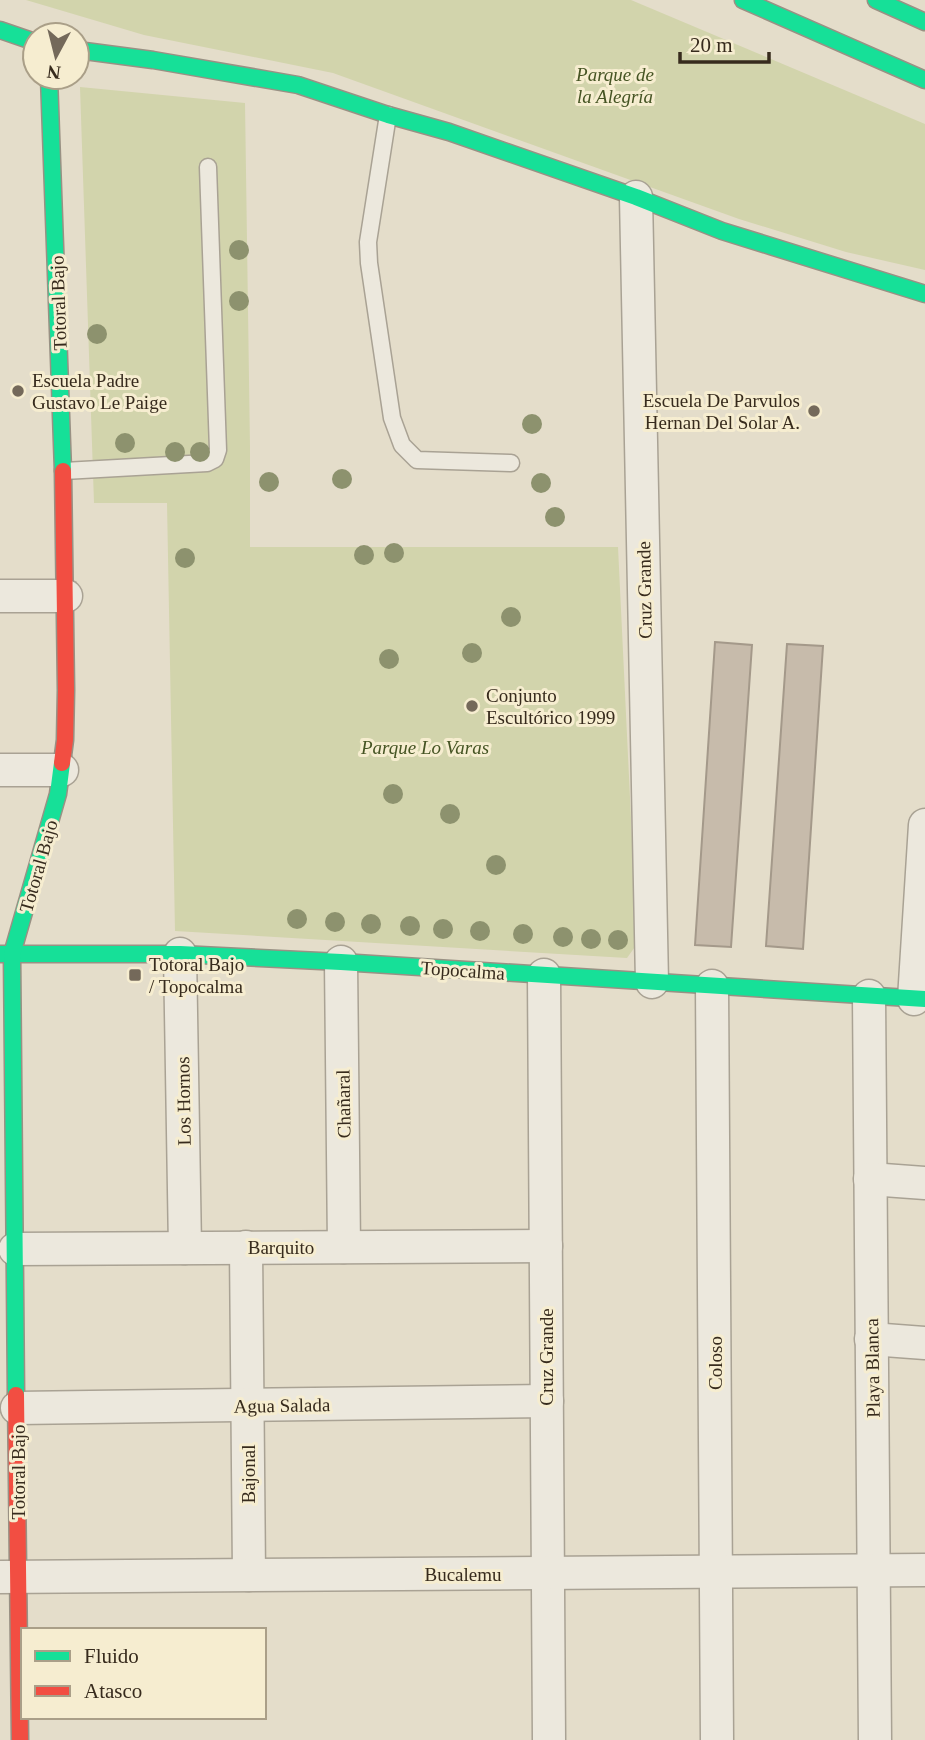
<svg xmlns="http://www.w3.org/2000/svg" width="925" height="1740" font-family="Georgia,serif">
	<style>
		.green { fill: #d2d4ac }
		.building { fill: #c7bbab; stroke: #a4998a; stroke-width: 2 }
		.lines { fill: none; stroke-linecap: round; stroke-linejoin: round }
		.lane-casing { stroke: #a9a294; stroke-width: 19 }
		.street-casing { stroke: #a9a294; stroke-width: 35 }
		.fast-casing { stroke: #999184; stroke-width: 19 }
		.jam-casing { stroke: #999184; stroke-width: 19 }
		.lane { stroke: #ece8dd; stroke-width: 16 }
		.street { stroke: #ece8dd; stroke-width: 32 }
		.fast { stroke: #16e098; stroke-width: 16 }
		.jam { stroke: #f24e42; stroke-width: 16 }
		.tree { fill: #8d926e }
		.poi-dot { fill: #74695a; stroke: #f6edd0; stroke-width: 2.5 }
		.labels { text-anchor: middle; stroke-width: 6; stroke-linejoin: round; paint-order: stroke }
		.park-label { font-size: 19px; font-style: italic; fill: #455423; stroke: #f6edd0 }
		.street-label { font-size: 19px; fill: #372b1d; stroke: #f6edd0 }
		.poi-label { font-size: 19px; fill: #372b1d; stroke: #f6edd0; text-anchor: start }
	</style>
	<rect width="100%" height="100%" fill="#e4ddca"/>
	<g class="green">
		<path d="M26 0H631L925 124V270L846 252 739 219 333 73 144 35Z"/>
		<path d="M80 87 245 103 250 447V547H618L637 944 627 958 175 931 167 503H94Z"/>
	</g>
	<g class="building">
		<path d="M715 642 752 645 731 947 695 945Z"/>
		<path d="M787 644 823 646 803 949 766 946Z"/>
	</g>
	<g class="lines">
		<g class="lane-casing">
			<g id="lane">
				<path d="M388 115 368 242 369 263 392 418 402 445 417 460 511 463"/>
				<path d="M64 471 207 463 215 459 218 450 208 167"/>
			</g>
		</g>
		<g class="street-casing">
			<g id="street">
				<path d="M636 197 652 982"/>
				<path d="M0 596H66"/>
				<path d="M0 770H62"/>
				<path d="M180 954 185 1248"/>
				<path d="M341 962 344 1247"/>
				<path d="M544 975 549 1740"/>
				<path d="M712 986 717 1740"/>
				<path d="M869 996 875 1740"/>
				<path d="M914 999 925 825"/>
				<path d="M870 1179 925 1183"/>
				<path d="M246 1247 249 1575"/>
				<path d="M15 1249 546 1246"/>
				<path d="M871 1339 925 1343"/>
				<path d="M17 1408 547 1401"/>
				<path d="M0 1577 925 1570"/>
			</g>
		</g>
		<g class="fast-casing">
			<g id="fast">
				<path d="M743 0 925 80"/>
				<path d="M876 0 925 22"/>
				<path d="M0 30 35 42"/>
				<path d="M77 50 153 60 298 85 388 115 449 132 636 197 722 231 925 294"/>
				<path d="M49 77 63 471"/>
				<path d="M0 954H180L341 962 925 999"/>
				<path d="M16 1395 12 954 58 794 62 763"/>
			</g>
		</g>
		<g class="jam-casing">
			<g id="jam">
				<path d="M62 763 65 740 66 690 63 471"/>
				<path d="M16 1395 20 1740"/>
			</g>
		</g>
		<use href="#lane" class="lane"/>
		<use href="#street" class="street"/>
		<use href="#fast" class="fast"/>
		<use href="#jam" class="jam"/>
	</g>
	<g class="tree">
		<circle cx="239" cy="250" r="10"/>
		<circle cx="239" cy="301" r="10"/>
		<circle cx="97" cy="334" r="10"/>
		<circle cx="532" cy="424" r="10"/>
		<circle cx="125" cy="443" r="10"/>
		<circle cx="175" cy="452" r="10"/>
		<circle cx="200" cy="452" r="10"/>
		<circle cx="342" cy="479" r="10"/>
		<circle cx="269" cy="482" r="10"/>
		<circle cx="541" cy="483" r="10"/>
		<circle cx="555" cy="517" r="10"/>
		<circle cx="394" cy="553" r="10"/>
		<circle cx="364" cy="555" r="10"/>
		<circle cx="185" cy="558" r="10"/>
		<circle cx="511" cy="617" r="10"/>
		<circle cx="472" cy="653" r="10"/>
		<circle cx="389" cy="659" r="10"/>
		<circle cx="393" cy="794" r="10"/>
		<circle cx="450" cy="814" r="10"/>
		<circle cx="496" cy="865" r="10"/>
		<circle cx="297" cy="919" r="10"/>
		<circle cx="335" cy="922" r="10"/>
		<circle cx="371" cy="924" r="10"/>
		<circle cx="410" cy="926" r="10"/>
		<circle cx="443" cy="929" r="10"/>
		<circle cx="480" cy="931" r="10"/>
		<circle cx="523" cy="934" r="10"/>
		<circle cx="563" cy="937" r="10"/>
		<circle cx="591" cy="939" r="10"/>
		<circle cx="618" cy="940" r="10"/>
	</g>
	<g class="poi-dot">
		<circle cx="18" cy="391" r="7"/>
		<circle cx="814" cy="411" r="7"/>
		<circle cx="472" cy="706" r="7"/>
		<rect x="128" y="968" width="14" height="14" rx="3.5"/>
	</g>
	<g class="labels">
		<g class="park-label">
			<text x="615" y="81">Parque de<tspan x="615" dy="22">la Alegría</tspan></text>
			<text x="425" y="754">Parque Lo Varas</text>
		</g>
		<g class="street-label">
			<text transform="translate(58 303) rotate(-92)" y="7">Totoral Bajo</text>
			<text transform="translate(644 590) rotate(-91)" y="7">Cruz Grande</text>
			<text transform="translate(38 866) rotate(-74)" y="7">Totoral Bajo</text>
			<text transform="translate(463 970) rotate(4)" y="7">Topocalma</text>
			<text transform="translate(183 1101) rotate(-91)" y="7">Los Hornos</text>
			<text transform="translate(343 1104) rotate(-91)" y="7">Chañaral</text>
			<text x="281" y="1254">Barquito</text>
			<text transform="translate(546 1357) rotate(-90)" y="7">Cruz Grande</text>
			<text transform="translate(715 1363) rotate(-90)" y="7">Coloso</text>
			<text transform="translate(872 1368) rotate(-91)" y="7">Playa Blanca</text>
			<text transform="translate(282 1405) rotate(-1)" y="7">Agua Salada</text>
			<text transform="translate(18 1472) rotate(-90)" y="7">Totoral Bajo</text>
			<text transform="translate(248 1474) rotate(-90)" y="7">Bajonal</text>
			<text x="463" y="1581">Bucalemu</text>
		</g>
		<g class="poi-label">
			<text x="32" y="387">Escuela Padre<tspan x="32" dy="22">Gustavo Le Paige</tspan></text>
			<text x="800" y="407" text-anchor="end">Escuela De Parvulos<tspan x="800" dy="22">Hernan Del Solar A.</tspan></text>
			<text x="486" y="702">Conjunto<tspan x="486" dy="22">Escultórico 1999</tspan></text>
			<text x="149" y="971">Totoral Bajo<tspan x="149" dy="22">/ Topocalma</tspan></text>
		</g>
	</g>
	<rect x="21" y="1628" width="245" height="91" fill="#f6edd0" stroke="#aa9f88" stroke-width="2"/>
	<rect x="35" y="1651" width="35" height="10" fill="#16e098" stroke="#aa9f88" stroke-width="2"/>
	<text x="84" y="1663" font-size="21" fill="#372b1d">Fluido</text>
	<rect x="35" y="1686" width="35" height="10" fill="#f24e42" stroke="#aa9f88" stroke-width="2"/>
	<text x="84" y="1698" font-size="21" fill="#372b1d">Atasco</text>
	<g transform="translate(56 56) rotate(187)"><circle r="33" fill="#f6edd0" stroke="#aa9f88" stroke-width="2"/>
	<path d="M0-5L12 26L0 18L-12 26Z" fill="#74695a"/>
	<text y="-10" font-size="19" font-weight="bold" text-anchor="middle" fill="#372b1d">N</text>
	</g>
	<path d="M680 52v10h89v-10" fill="none" stroke="#372b1d" stroke-width="3.5"/>
	<text x="690" y="52" font-size="21" fill="#372b1d" stroke="#f6edd0" stroke-width="5" paint-order="stroke">20 m</text>
</svg>
